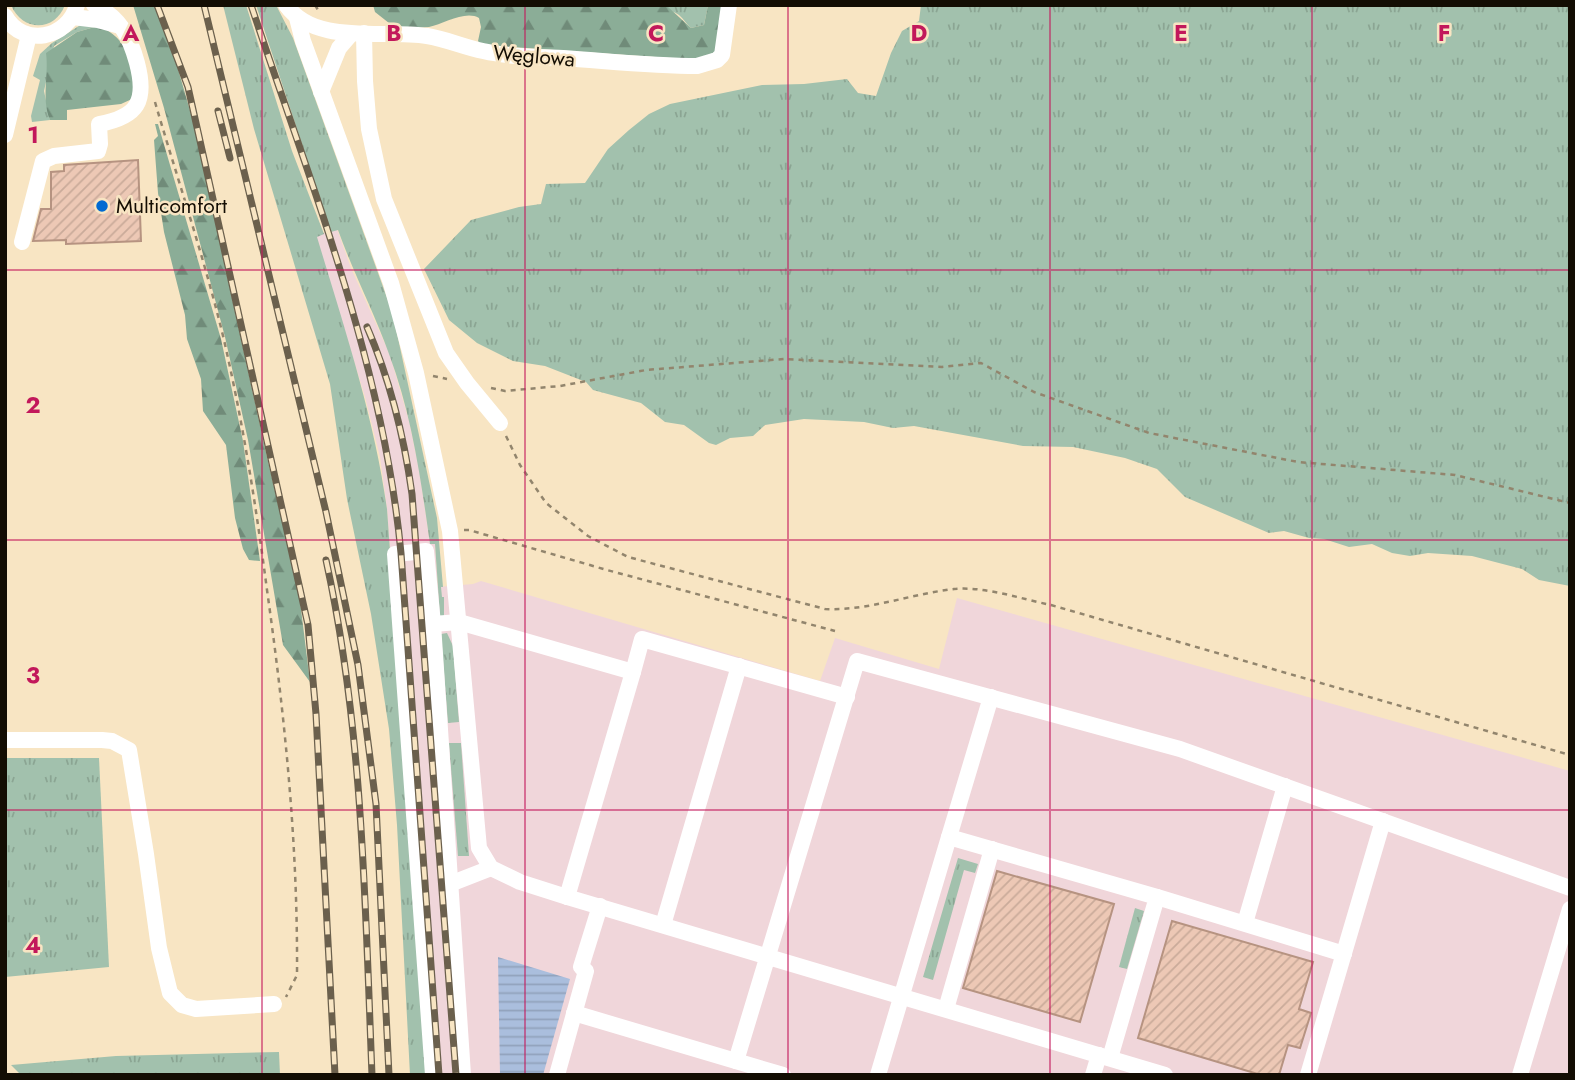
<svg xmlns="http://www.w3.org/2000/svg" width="1575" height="1080" viewBox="0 0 1575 1080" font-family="Jost,sans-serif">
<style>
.industrial{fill:#f0d6da}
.grass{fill:url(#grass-tufts)}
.forest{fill:url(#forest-firs)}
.water{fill:url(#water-rules)}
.building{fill:url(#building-hatch);stroke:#b69381;stroke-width:2}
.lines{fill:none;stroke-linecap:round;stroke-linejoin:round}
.path{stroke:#92856d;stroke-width:2.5;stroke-dasharray:5 5;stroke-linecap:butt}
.minor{stroke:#fff;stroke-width:16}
.rail-casing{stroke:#6b604d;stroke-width:7}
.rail{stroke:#f8e5c3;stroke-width:4.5;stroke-dasharray:13;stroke-linecap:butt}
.grid{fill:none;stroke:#c2185b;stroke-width:2;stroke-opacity:0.55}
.poi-dot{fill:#006ad2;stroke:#f8e5c3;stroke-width:2.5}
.labels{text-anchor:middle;stroke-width:5;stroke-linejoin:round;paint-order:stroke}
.street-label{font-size:21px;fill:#130d03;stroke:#f8e5c3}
.poi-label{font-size:21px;fill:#130d03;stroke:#f8e5c3;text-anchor:start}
.grid-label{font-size:23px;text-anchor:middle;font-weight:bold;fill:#c2185b;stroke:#f8e5c3;stroke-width:5;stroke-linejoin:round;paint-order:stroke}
</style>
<defs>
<pattern id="grass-tufts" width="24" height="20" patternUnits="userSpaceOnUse" patternTransform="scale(1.75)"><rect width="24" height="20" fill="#a2c1ad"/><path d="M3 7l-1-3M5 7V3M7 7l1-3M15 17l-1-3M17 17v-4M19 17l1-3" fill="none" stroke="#8ba593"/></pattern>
<pattern id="forest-firs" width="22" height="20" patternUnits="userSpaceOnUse" patternTransform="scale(1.75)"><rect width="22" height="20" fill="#8bad97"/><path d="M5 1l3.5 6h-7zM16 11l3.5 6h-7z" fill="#708b79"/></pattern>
<pattern id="water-rules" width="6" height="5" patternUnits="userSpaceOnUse" patternTransform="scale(1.75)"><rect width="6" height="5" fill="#aabedd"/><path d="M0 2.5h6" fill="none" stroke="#91a2bc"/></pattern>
<pattern id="building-hatch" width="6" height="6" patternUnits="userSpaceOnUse" patternTransform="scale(1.75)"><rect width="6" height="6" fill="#edc8b5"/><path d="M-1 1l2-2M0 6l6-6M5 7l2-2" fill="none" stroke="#caab9a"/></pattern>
</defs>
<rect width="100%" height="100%" fill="#f8e5c3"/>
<polygon class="industrial" points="337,229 351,268 390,355 409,421 419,469 430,543 435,543 438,587 473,584 481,581 820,681 835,638 939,669 957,598 1570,771 1570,1075 428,1075 387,509 380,457 365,397 316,236"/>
<g class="grass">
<path d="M 11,5 L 65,5 C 55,32 22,32 11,5 Z"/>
<path d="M 223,5 L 246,5 L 292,151 L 324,234 L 317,237 C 344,327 374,416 387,509 L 428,1075 L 410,1075 L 397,825 L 389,729 L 371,614 L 347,499 L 330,384 L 254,129 Z"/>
<path d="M 256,5 L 276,5 L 293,38 L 390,306 L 396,329 L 437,518 L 443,587 L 441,587 L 442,597 L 444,597 L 444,617 L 440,616 L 435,544 L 430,544 C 421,480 412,415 389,354 C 374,312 353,272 338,230 L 331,232 Z"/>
<path d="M 590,5 L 708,5 L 704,25 L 691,28 C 686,24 684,19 679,15 C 664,3 612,8 590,5 Z"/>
<polygon points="921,5 1570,5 1570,586 1539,580 1522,569 1472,556 1428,553 1410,556 1392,553 1372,544 1349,547 1324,539 1309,538 1284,531 1269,533 1185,497 1157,469 1125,458 1073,447 1023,446 914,426 893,428 864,422 804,419 765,425 753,436 730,438 716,445 709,443 684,425 665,422 641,403 593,390 586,382 545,366 513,361 477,343 449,320 424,269 471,220 519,207 541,204 546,184 585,183 608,149 629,130 649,114 670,104 762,85 804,84 847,79 858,93 876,96 891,53 902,31 919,21"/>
<polygon points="82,24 98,26 77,32 54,46 44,91 50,120 32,122 31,116 40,80 33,76 40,54 52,43"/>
<polygon points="447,633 453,646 459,722 448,723 441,634"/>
<polygon points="449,743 461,743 469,856 458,856"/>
<polygon points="5,758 99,758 109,967 5,977"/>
<polygon points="958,858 978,864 975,873 964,870 933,980 923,977"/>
<polygon points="1135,908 1144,911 1127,969 1119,967"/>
<polygon points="279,1052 280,1075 21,1075 11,1065 116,1056"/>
</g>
<g class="forest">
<polygon points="133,5 154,5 176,62 193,121 267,457 299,593 310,682 283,645 248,440 225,337 164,108"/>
<path d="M 373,5 L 668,7 L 691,28 L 704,25 L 708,5 L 723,5 L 715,52 L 698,60 L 481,45 L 478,41 L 481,27 L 479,18 C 465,10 444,24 429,27 C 417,28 405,28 394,27 L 375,12 Z"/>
<path d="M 98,26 C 128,37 139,69 132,99 L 121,104 L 67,110 L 67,120 L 50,120 C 41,98 49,75 46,53 L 77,32 Z"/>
<polygon points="155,124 158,124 221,339 243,441 260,561 249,560 243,549 235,518 226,445 203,411 201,379 187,339 185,315 164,232 158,193 154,140 158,136"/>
</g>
<polygon class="water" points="498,957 570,979 543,1075 500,1075"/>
<g class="building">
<polygon points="138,160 141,241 66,244 66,240 33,241 41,209 51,209 51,172 64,171 64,165"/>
<polygon points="997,871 1114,904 1080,1022 963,988"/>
<polygon points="1172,921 1313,962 1299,1009 1311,1013 1300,1048 1288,1045 1279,1075 1261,1075 1138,1038"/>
</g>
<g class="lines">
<g class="path">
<polyline points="315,5 320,13"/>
<path d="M 155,102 C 178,181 205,260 224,340 C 243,423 256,506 267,590 C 285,718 298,846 297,975 L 286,997"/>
<polyline points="433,376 447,379"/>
<polyline points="491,388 505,391 560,386 646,370 784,359 942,367 981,363 1034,392 1149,433 1298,462 1455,475 1570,503"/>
<path d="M 506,436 L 520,465 L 546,503 L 588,536 L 628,557 L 825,609 C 869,611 910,594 954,589 C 985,586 1021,599 1051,605 L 1570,755"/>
<polyline points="464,530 469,530 607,570 835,631"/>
</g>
<g class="minor">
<path d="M 286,5 C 315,46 383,29 427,36 C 446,39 464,47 483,51 C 509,57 537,57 563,58 C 608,61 652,66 697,66 L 717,60 L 722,55 L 729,5"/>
<path d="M 5,16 C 23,48 68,39 77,5"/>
<polyline points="73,17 98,20 120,26"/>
<polyline points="297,18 303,41 391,283 416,373 450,531 479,848 491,868 520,882 567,897 1165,1075"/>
<polyline points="364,33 365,81 369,129 384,199 446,353 467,383 500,423"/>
<polyline points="321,92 339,48 351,34"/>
<polyline points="5,135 29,35"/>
<path d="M 22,242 L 43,161 L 54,156 L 98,151 L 100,144 L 99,124 C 138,117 147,101 137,63 C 130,37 120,17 94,5"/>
<polyline points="433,624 463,1075"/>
<polyline points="5,740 102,740 112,741 129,750 146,854 159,948 170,993 182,1005 196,1009 274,1004"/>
<polyline points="949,837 991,697"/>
<polyline points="450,884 491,868"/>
<polyline points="567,897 633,672"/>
<polyline points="1157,897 1344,954"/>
<polyline points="1245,923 1285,786"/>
<polyline points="663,925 739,666"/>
<polyline points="946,1009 992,849"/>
<polyline points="574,1013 783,1075"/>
<polyline points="736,1061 857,661 1180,749 1570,888"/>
<polyline points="433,1075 395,554 426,551 433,624 459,622 633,672 642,639 847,697"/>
<polyline points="557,1075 586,971 581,967 600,906"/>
<polyline points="878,1075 949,837 1157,897 1110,1058"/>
<polyline points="1093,1075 1099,1055"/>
<polyline points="1308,1075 1383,821"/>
<polyline points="1520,1075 1570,909"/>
</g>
<g class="rail-casing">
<g id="rail">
<polyline points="157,5 188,87 308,625 316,714 335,1075"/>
<polyline points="204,5 326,512 358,665 376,804 389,1075"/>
<path d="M 251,5 C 311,185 383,363 401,553 L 439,1075"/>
<polyline points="218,111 230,158"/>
<path d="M 367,327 C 390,380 404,436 412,494 L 456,1075"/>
<path d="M 326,560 C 363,729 365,902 372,1075"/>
</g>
</g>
<use href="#rail" class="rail"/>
</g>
<path class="grid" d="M 262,5 L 262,1075M 525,5 L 525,1075M 788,5 L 788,1075M 1050,5 L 1050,1075M 1312,5 L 1312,1075M 5,270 L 1570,270M 5,540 L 1570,540M 5,810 L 1570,810"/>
<circle class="poi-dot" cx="102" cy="206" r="7"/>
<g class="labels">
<g class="street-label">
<text transform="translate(534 56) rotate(5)" y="7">Węglowa</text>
</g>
<g class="poi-label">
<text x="116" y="213">Multicomfort</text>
</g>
</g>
<g class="grid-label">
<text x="131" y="41">A</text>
<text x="394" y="41">B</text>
<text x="656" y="41">C</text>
<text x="919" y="41">D</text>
<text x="1181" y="41">E</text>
<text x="1444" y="41">F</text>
<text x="33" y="143">1</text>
<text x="33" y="413">2</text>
<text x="33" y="683">3</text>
<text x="33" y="953">4</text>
</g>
<rect width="1575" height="1080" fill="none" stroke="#130d03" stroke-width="14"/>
</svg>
